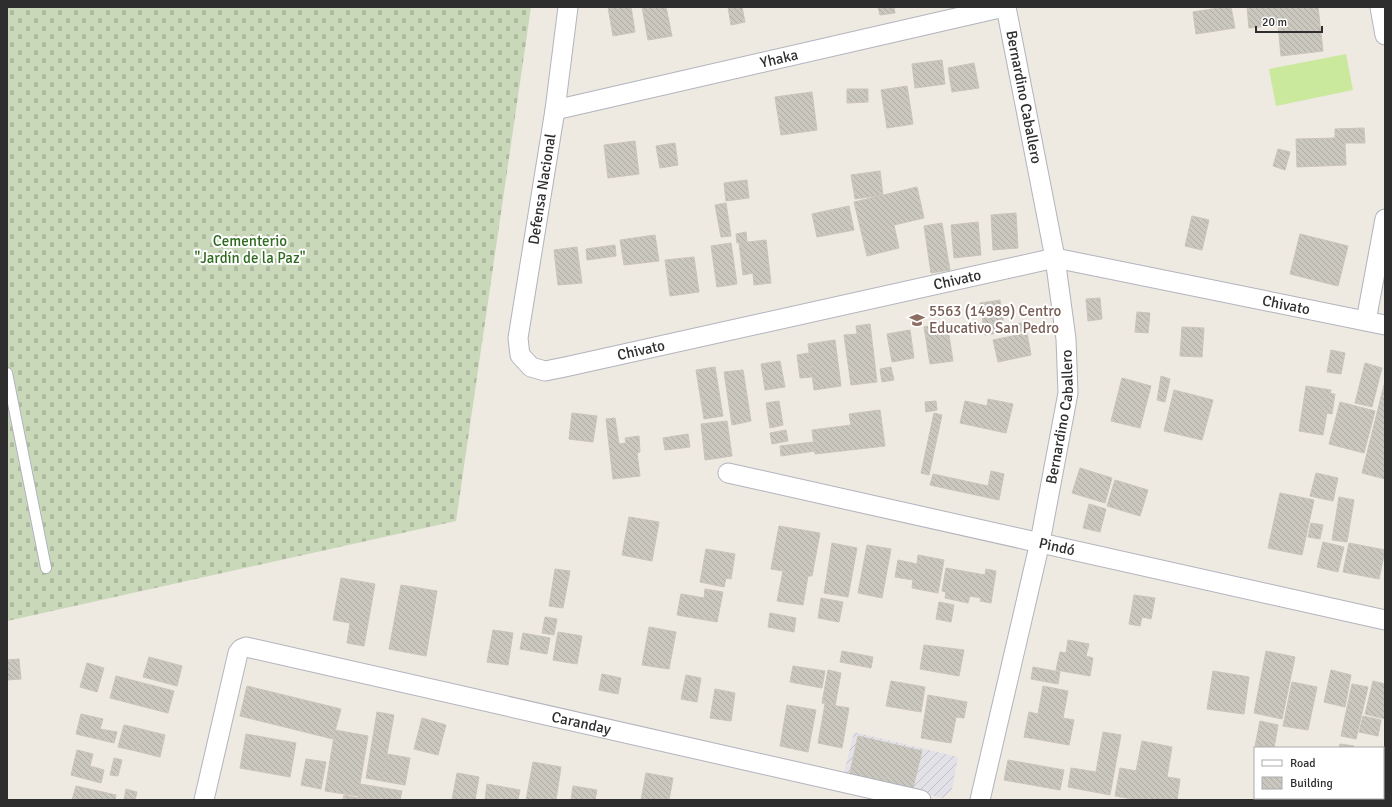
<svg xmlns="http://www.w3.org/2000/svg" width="1392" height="807" viewBox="0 0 1392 807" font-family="Signika,sans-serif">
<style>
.industrial{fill:url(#industrial-furrows)}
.cemetery{fill:url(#cemetery-stones)}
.pitch{fill:#cae99d}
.building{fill:url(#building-back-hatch);stroke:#cac4ba}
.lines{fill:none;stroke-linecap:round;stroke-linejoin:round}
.service-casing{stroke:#b1b4bd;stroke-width:12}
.minor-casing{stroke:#b1b4bd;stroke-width:21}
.service{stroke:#fff;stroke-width:10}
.minor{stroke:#fff;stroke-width:19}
.labels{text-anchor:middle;stroke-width:4;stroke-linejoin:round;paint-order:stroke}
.street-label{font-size:15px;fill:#2e2e2e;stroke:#fff}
.park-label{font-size:15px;fill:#2f6b1e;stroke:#fff}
.education-label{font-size:15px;fill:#785e54;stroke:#fff;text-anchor:start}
</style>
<defs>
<pattern id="industrial-furrows" width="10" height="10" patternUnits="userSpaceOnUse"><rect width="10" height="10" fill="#e3e1e8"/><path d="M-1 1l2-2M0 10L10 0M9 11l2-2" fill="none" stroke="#c3c1c7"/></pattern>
<pattern id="cemetery-stones" width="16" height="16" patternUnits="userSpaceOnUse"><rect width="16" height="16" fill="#c9d8b9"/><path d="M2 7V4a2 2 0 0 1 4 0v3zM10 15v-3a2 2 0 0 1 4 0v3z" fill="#adba9f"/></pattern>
<pattern id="building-back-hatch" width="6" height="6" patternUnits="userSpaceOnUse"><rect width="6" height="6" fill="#cac7bf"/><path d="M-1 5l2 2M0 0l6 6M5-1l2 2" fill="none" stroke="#aeaba4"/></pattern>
</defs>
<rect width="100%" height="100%" fill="#eee9e1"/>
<polygon class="industrial" points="854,732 958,757 952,789 943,798 843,777"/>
<polygon class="cemetery" points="7,7 531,7 456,521 7,621"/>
<polygon class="pitch" points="1346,54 1353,90 1276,106 1269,69"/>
<g class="building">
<polygon points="608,7 631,7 635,32 613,36"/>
<polygon points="642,7 666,7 672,36 648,40"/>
<polygon points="728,7 742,7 745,22 731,25"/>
<polygon points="878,7 894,7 895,13 880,15"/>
<polygon points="1224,7 1231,7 1235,28 1196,34 1193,12"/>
<polygon points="1247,7 1318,7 1323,51 1281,56 1278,25 1249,28"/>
<polygon points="942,60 945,84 915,88 912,64"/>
<polygon points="974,63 979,88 952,92 948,68"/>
<polygon points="907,86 913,124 887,128 881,90"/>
<polygon points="847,89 868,89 868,102 847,103"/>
<polygon points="812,92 817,130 781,135 775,97"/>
<polygon points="1364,128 1365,143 1345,143 1346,165 1297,167 1296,139 1335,138 1335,129"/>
<polygon points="635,141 639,174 608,178 604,145"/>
<polygon points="675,143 678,165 660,168 656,146"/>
<polygon points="1278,149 1290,152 1285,170 1273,166"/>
<polygon points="880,171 883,195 855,199 851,175"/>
<polygon points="747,180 749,198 726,201 724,183"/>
<polygon points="917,187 924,218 894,225 899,248 867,256 854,202"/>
<polygon points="726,203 731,236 721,237 715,205"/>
<polygon points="849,206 854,230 817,237 812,214"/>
<polygon points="1016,213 1018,248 993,250 991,215"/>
<polygon points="1192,216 1209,220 1202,250 1185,246"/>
<polygon points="978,222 981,255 954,258 951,225"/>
<polygon points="942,223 950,270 931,273 924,226"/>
<polygon points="746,232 747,242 737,243 736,234"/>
<polygon points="1300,234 1348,246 1338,286 1290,274"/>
<polygon points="655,235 659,261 624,265 620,240"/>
<polygon points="766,240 771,283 754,285 753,273 743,275 739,243"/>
<polygon points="731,243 737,284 717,287 711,246"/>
<polygon points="615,245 616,256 587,260 586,249"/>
<polygon points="577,247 582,283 558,285 554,250"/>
<polygon points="694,257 699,292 670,296 665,260"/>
<polygon points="1100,298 1102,319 1088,321 1086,299"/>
<polygon points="1000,300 1005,332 985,335 980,303"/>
<polygon points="1137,312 1150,313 1148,333 1135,332"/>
<polygon points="1026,322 1028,330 1007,334 1006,326"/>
<polygon points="947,323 953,361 930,364 924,327"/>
<polygon points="870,324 877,382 851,385 844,335 857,334 856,326"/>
<polygon points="1182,327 1204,328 1202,357 1180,356"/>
<polygon points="910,330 914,358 892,362 887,334"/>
<polygon points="1027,333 1031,355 998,362 993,340"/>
<polygon points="835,340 841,386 814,390 808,344"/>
<polygon points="1331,350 1345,353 1341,374 1327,372"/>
<polygon points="809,353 812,377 800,378 797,355"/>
<polygon points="780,361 785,387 765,390 761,364"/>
<polygon points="1365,363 1382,368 1372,407 1355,403"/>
<polygon points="715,367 723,416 704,419 696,370"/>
<polygon points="891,367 894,380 882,382 880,369"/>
<polygon points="743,370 751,421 732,425 724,372"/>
<polygon points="1161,376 1170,379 1165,402 1157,400"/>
<polygon points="1122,378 1151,386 1140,428 1111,421"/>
<polygon points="1385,381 1385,479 1362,473"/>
<polygon points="1306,386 1331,390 1323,435 1299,431"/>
<polygon points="1174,390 1213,400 1202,440 1164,431"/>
<polygon points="1324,393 1335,394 1332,414 1321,412"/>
<polygon points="988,399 1013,404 1006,433 960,423 965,401 987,406"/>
<polygon points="779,401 783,425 770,428 766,403"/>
<polygon points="936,401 937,410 926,412 925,402"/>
<polygon points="1340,402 1375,411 1364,453 1329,444"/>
<polygon points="880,410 885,446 815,454 812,430 851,425 849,414"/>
<polygon points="572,413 597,416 593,442 569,439"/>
<polygon points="934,413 942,415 929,475 921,473"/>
<polygon points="615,418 619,444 626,443 625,438 639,436 640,452 637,453 640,476 613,479 606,419"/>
<polygon points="727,421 732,456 705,460 701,424"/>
<polygon points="786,430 788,441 772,444 770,433"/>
<polygon points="688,434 690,447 665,450 663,438"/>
<polygon points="813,442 815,451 781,456 780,446"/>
<polygon points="1080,468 1112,478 1105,503 1072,493"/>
<polygon points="991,471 1004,474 999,500 930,485 933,474 988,486"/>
<polygon points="1316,473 1338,478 1333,501 1310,496"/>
<polygon points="1115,480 1148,490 1140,516 1107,506"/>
<polygon points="1280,493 1314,500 1302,555 1268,548"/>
<polygon points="1339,497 1354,500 1347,542 1332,540"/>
<polygon points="1089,504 1106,509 1100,532 1083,528"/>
<polygon points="629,517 659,522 652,561 622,555"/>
<polygon points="1311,523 1323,525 1320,539 1308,537"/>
<polygon points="779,526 820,533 812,576 808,576 803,605 777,601 783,571 771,569"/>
<polygon points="1323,542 1344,547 1338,572 1317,567"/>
<polygon points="832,543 857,548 848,597 824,593"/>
<polygon points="1349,543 1385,550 1379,579 1343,572"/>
<polygon points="867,545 891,549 882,598 858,593"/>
<polygon points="706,549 735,554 731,579 726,578 724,587 700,582"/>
<polygon points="918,555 944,560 938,593 912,588 913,580 895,577 898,560 917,564"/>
<polygon points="946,568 985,575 986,569 996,571 991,603 980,601 981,598 970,596 968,603 945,598 946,592 942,591"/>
<polygon points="555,569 570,571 563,608 549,606"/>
<polygon points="341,578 375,584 364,646 347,643 350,623 333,620"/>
<polygon points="401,585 437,591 426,656 389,649"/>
<polygon points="705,589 723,592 717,622 677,615 681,594 704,598"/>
<polygon points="1134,595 1155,598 1151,619 1142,617 1140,626 1129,624"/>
<polygon points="821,598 843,602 839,622 818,618"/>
<polygon points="939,602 954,605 951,622 936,619"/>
<polygon points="770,613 796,618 794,632 768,627"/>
<polygon points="545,617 557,619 554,635 542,633"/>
<polygon points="649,627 676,632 669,669 642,665"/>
<polygon points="493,630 513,633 508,665 487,662"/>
<polygon points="558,632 582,636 577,664 553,660"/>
<polygon points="523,633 550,638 547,654 520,649"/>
<polygon points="1068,640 1089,644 1086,656 1093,658 1090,676 1056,670 1060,652 1066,653"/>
<polygon points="924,645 964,650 959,676 920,669"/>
<polygon points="842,651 873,657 871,668 840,662"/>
<polygon points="1266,651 1295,657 1282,719 1254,713"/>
<polygon points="149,657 182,666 177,686 143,677"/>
<polygon points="19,659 21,679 7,680 7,660"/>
<polygon points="87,663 104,668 97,692 80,687"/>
<polygon points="793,666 825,671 822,688 790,682"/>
<polygon points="1033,667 1060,672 1058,684 1031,679"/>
<polygon points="828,670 841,673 835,706 822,703"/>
<polygon points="1331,670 1351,675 1345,707 1324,702"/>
<polygon points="1213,671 1249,677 1244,714 1207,709"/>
<polygon points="602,674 621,678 618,694 599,690"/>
<polygon points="686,675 701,678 697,702 681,699"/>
<polygon points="116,676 174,691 168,713 110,698"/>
<polygon points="891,681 925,687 921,712 886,706"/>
<polygon points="1373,681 1385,684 1385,719 1365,714"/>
<polygon points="1292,682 1317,687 1308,730 1283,726"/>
<polygon points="1352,684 1368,687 1356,739 1341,736"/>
<polygon points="247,686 341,709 333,739 240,716"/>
<polygon points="1043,686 1068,691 1063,718 1074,720 1069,745 1024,737 1029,712 1038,714"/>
<polygon points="715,689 735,693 731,721 710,718"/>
<polygon points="928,695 967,702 964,718 956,717 951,743 921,738"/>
<polygon points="825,704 849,708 842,748 818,743"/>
<polygon points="787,705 816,710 808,752 780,746"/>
<polygon points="377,712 394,715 382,781 366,778"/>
<polygon points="81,714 103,719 100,729 117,732 114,743 76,734"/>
<polygon points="1363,716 1381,720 1378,736 1359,732"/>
<polygon points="422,718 446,725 438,755 414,749"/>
<polygon points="1260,721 1278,725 1274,748 1255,746"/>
<polygon points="124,725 141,729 136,751 118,747"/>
<polygon points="141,729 165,735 160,757 136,751"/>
<polygon points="335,730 368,736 358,796 325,791"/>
<polygon points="1103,732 1121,735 1110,795 1068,787 1071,768 1096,772"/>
<polygon points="246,734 296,743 290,777 240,768"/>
<polygon points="858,736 922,751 912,792 849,777"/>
<polygon points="1142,741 1172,747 1167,777 1180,779 1177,800 1139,800 1115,796 1120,768 1136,771"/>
<polygon points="1340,744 1354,746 1353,748 1339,748"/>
<polygon points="77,750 93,754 90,766 104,770 101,783 71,775"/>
<polygon points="1383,750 1385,750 1385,779 1383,778"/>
<polygon points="387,754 410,758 405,785 382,781"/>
<polygon points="114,758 122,760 118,776 110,775"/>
<polygon points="306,759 326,762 321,789 301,785"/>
<polygon points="1008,760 1064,770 1060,790 1004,780"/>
<polygon points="533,762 561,767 556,800 526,800"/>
<polygon points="457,773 479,777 475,800 452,800"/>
<polygon points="646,773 673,778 669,800 641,800"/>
<polygon points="360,784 402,791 400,800 370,800 358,798"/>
<polygon points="487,784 520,790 518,800 485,800"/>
<polygon points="76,786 116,795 115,800 72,800"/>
<polygon points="573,786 597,790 595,800 571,800"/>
<polygon points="126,789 137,792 135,800 124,800"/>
<polygon points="344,795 358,798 357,800 343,800"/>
<rect x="1309" y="798" width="33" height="2"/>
</g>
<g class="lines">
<g class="service-casing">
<polyline id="service" points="7,373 46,568"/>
</g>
<g class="minor-casing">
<g id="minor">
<path id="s1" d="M 568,7 L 555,110 L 518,338 L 520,355 L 531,367 L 545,371 L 565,367 L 1055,258 L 1385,325"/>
<polyline points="1380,7 1385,35"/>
<path id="s2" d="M 555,110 L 1004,7"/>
<polyline points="1366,321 1385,219"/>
<path id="s3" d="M 728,473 L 1385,620"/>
<path id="s4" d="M 204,800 L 238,653 L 241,649 L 246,647 L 921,800"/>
<path id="s5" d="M 980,800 L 1040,542 L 1068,393 L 1066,339 L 1055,258 L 1006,7"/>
</g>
</g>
<use href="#service" class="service"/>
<use href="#minor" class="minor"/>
</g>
<defs>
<g id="school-bare" transform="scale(1.2)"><path d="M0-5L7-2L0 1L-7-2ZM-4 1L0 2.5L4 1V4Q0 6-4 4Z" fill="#8d6e63" stroke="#fff" stroke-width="2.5" paint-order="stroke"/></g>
</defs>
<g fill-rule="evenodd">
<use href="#school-bare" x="917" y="320"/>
</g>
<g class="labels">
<g class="street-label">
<text dy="5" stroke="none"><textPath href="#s2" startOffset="230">Yhaka</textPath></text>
<text transform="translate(1024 97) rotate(79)" y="5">Bernardino Caballero</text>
<text transform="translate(542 189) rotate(-81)" y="5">Defensa Nacional</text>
<text dy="5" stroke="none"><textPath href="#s1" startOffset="805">Chivato</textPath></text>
<text dy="5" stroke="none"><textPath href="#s1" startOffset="1141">Chivato</textPath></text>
<text dy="5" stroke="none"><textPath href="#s1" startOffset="481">Chivato</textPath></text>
<text dy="5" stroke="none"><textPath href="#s5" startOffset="392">Bernardino Caballero</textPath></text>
<text dy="5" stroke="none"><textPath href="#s3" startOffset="337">Pindó</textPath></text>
<text dy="5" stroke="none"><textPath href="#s4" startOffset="505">Caranday</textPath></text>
</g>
<g class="park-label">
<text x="250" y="246">Cementerio<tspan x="250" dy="17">"Jardín de la Paz"</tspan></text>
</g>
<g class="education-label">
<text x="929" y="316">5563 (14989) Centro<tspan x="929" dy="17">Educativo San Pedro</tspan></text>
</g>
</g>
<rect width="1392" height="807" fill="none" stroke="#2e2e2e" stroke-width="16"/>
<rect x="1254" y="747" width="130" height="52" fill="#ffffff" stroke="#ababab"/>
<rect x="1262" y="760" width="20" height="6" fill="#ffffff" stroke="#ababab"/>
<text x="1290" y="767" font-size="12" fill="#2e2e2e">Road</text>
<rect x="1262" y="777" width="20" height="12" fill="url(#building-back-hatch)" stroke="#ababab"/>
<text x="1290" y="787" font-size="12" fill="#2e2e2e">Building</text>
<path d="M1256 26v6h66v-6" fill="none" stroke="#2e2e2e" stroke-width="2"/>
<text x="1262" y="26" font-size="12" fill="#2e2e2e" stroke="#ffffff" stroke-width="3" paint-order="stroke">20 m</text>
</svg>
